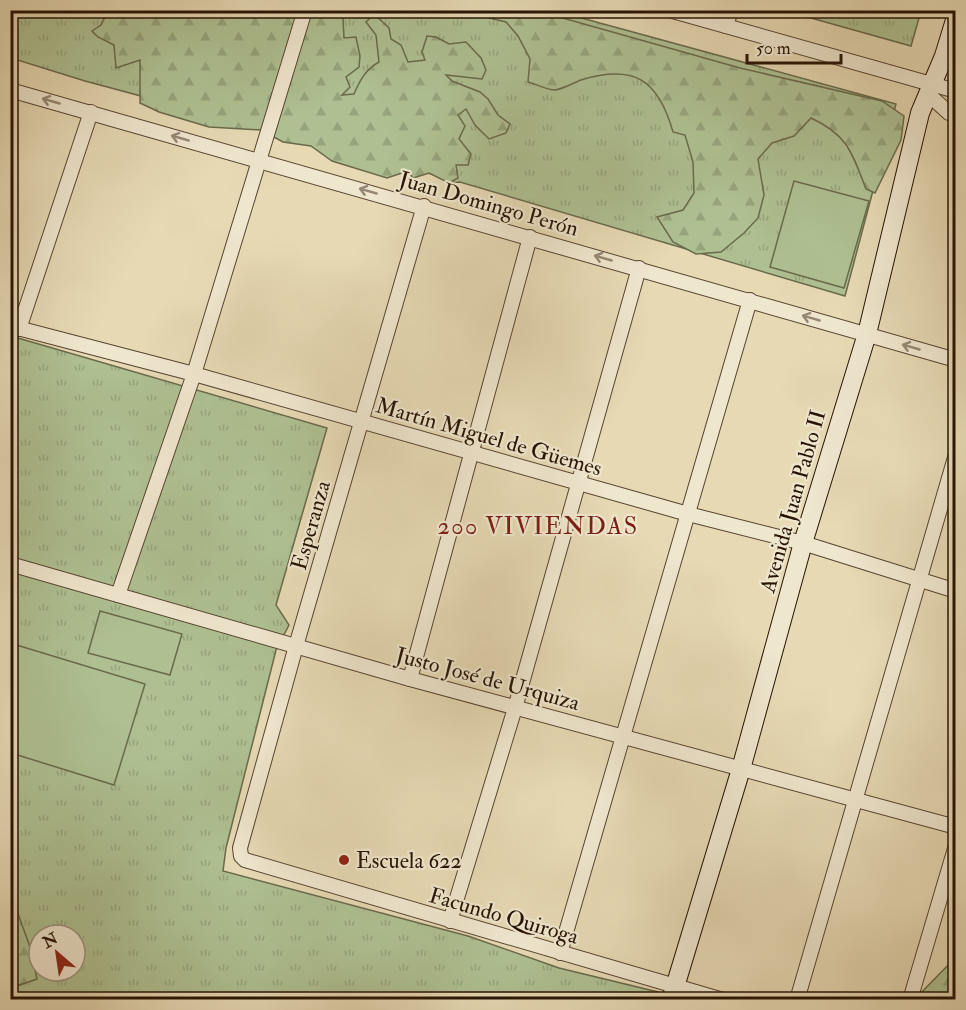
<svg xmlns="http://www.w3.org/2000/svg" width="966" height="1010" viewBox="0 0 966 1010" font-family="'IM FELL Double Pica',serif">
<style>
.grass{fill:url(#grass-tufts);stroke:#6a6a4b;stroke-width:1.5;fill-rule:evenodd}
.forest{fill:url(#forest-firs);stroke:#6a6a4b;stroke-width:1.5}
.green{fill:#aec092;stroke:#6a6a4b;stroke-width:1.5}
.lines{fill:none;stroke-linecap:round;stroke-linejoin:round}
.street-casing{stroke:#574430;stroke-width:16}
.secondary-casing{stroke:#271304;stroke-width:20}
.street{stroke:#efe6ce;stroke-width:14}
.secondary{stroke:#efe6ce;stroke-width:18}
.oneway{stroke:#958773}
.poi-dot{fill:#8f2418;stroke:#efe6ce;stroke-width:2}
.labels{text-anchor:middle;stroke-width:4.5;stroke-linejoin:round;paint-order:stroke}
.street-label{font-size:22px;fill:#271304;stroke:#efe6ce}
.poi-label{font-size:22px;fill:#271304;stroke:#efe6ce;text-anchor:start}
.neighbourhood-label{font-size:24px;letter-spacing:1.5px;fill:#7a1f14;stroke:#efe6ce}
</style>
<defs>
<pattern id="grass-tufts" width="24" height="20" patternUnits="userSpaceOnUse" patternTransform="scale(1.5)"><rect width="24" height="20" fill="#aec092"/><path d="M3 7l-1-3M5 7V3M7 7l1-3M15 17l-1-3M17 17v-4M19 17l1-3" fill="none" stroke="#96a47c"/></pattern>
<pattern id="forest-firs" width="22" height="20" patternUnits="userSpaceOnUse" patternTransform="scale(1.5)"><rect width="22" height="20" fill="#aec092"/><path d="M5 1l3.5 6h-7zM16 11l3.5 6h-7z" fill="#96a47c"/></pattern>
</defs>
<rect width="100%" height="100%" fill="#e6d9b4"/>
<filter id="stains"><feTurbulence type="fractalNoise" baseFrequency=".00333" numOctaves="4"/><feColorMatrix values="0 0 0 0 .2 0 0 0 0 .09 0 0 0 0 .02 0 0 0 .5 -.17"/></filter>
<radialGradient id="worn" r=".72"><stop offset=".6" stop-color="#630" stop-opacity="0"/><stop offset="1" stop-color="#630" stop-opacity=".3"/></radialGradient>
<g class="grass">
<polygon points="10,11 556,11 896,104 845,296 460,182 449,183 453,181 439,176 85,81 11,58"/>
<polygon points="786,11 921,11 911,46"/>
<path d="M 11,336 L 327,428 L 276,605 L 289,625 L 276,650 L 226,848 L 223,871 L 468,936 L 559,968 L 658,992 L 662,999 L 11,999 L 11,988 L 36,979 L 18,914 L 11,912 ZM 39,935 L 75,935 L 75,971 L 39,971 Z"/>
</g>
<g class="forest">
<path d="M 108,11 L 361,11 L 357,14 L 343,18 L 344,38 L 356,37 L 360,56 L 359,67 L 346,77 L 350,87 L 342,95 L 354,94 C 360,80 366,69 379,62 L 376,35 L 366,22 L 374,14 L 389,28 L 391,39 L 401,45 L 408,62 L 425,60 L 422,52 L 427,36 L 436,37 L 449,44 L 466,42 L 481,58 L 486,70 L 482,79 L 446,75 L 452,81 L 480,92 L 488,99 L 498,115 L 510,124 L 506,133 L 489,139 L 475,125 L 466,109 L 458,115 L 465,126 L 459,139 L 471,154 L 468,165 L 456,165 L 458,178 L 449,183 L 429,173 L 413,178 L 408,171 L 387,178 L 332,161 L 311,146 L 283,142 L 261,130 L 209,127 L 159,112 L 140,103 L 140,60 L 116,68 L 114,45 L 98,37 L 92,31 L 101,25 Z"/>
<path d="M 460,11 L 538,11 L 740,68 L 882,101 L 904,116 L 901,140 L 875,193 L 866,189 C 852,153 848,135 811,118 L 794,136 L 772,143 L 758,159 L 764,195 L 758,218 L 744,233 L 721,252 L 696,254 L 673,242 L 657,217 L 683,210 L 694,193 L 693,162 L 685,135 L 673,132 C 658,79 634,64 581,80 C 573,83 563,89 555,90 C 547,90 536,84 528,82 L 530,59 L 518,36 L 506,22 Z"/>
<polygon points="11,912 18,914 29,944 37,979 11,988"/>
<polygon points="955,958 955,999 914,1000"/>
</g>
<g class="green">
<polygon points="794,181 869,201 844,288 770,267"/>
<polygon points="100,611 182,634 170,675 88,653"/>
<polygon points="10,643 145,684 114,785 11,753"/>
</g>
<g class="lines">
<g class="street-casing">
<g id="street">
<polyline points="669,10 956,91"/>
<polyline points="726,26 731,10"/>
<polyline points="10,90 956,360"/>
<polyline points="928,94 949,113 956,116"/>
<polyline points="424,206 296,646 240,848 241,856 245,860 723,1000"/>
<polyline points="10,326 194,374 688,514 803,543 956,591"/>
<polyline points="19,329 91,112"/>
<polyline points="10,564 410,679 956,827"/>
<polyline points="118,595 194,374 305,10"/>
<polyline points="410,679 530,237"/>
<polyline points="450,921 515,708 639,268"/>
<polyline points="560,953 750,300"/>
<polyline points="797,1000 956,454"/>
<polyline points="910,1000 956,845"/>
</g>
</g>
<g class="secondary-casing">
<polyline id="secondary" points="671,1000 741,769 803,543 867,334 920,113 944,56 956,17"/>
</g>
<use href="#street" class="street"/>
<use href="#secondary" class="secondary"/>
</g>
<defs><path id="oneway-shaft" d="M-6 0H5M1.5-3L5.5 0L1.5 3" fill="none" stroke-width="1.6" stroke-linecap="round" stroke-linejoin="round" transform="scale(1.5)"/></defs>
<g class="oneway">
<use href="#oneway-shaft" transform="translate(51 101) rotate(-164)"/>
<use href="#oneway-shaft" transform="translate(180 138) rotate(-164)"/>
<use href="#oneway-shaft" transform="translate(368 191) rotate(-164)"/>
<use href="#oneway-shaft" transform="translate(603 258) rotate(-164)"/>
<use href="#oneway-shaft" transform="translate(811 318) rotate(-164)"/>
<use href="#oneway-shaft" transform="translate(911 347) rotate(-164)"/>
</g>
<circle class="poi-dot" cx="344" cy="860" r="6"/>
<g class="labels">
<g class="street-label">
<text transform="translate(489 203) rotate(16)" y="8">Juan Domingo Perón</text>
<text transform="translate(489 436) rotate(16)" y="8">Martín Miguel de Güemes</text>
<text transform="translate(792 501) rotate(-74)" y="8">Avenida Juan Pablo II</text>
<text transform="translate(310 525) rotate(-74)" y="8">Esperanza</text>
<text transform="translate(488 678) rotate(15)" y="8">Justo José de Urquiza</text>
<text transform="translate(504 915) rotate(16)" y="8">Facundo Quiroga</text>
</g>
<g class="poi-label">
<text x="356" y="868">Escuela 622</text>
</g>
<g class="neighbourhood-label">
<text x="538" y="534">200 VIVIENDAS</text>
</g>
</g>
<rect width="966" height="1010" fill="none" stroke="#e6d9b4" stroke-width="36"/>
<rect x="12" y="12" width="942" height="986" fill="none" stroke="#271304" stroke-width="3"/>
<rect x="18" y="18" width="930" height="974" fill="none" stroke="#271304" stroke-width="1.5"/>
<g transform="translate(57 953) rotate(331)"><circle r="28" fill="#efe6ce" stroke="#9f927d" stroke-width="1.5"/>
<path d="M0-4.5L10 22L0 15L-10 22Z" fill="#8f2418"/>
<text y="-9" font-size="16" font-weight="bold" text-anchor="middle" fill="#271304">N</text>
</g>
<path d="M747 54v9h94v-9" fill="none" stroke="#271304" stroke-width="3"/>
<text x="756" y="54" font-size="18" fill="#271304" stroke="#efe6ce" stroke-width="4.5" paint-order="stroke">50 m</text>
<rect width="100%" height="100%" filter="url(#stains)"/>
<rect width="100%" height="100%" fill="url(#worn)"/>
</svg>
